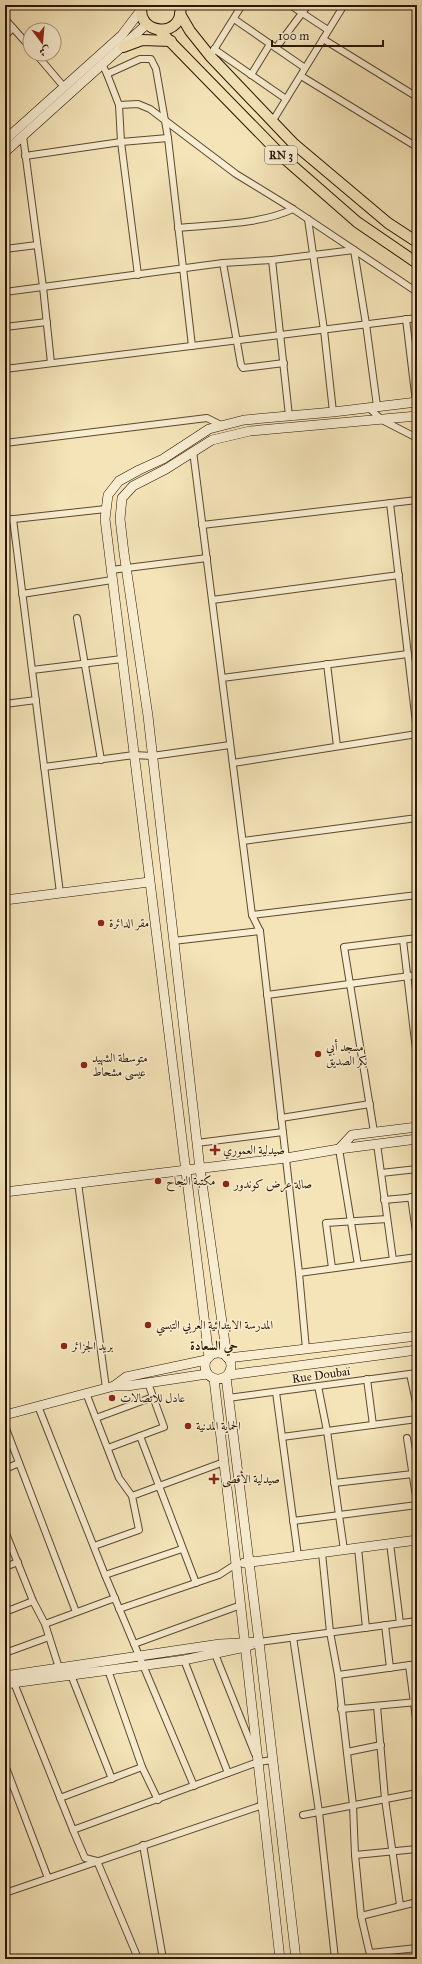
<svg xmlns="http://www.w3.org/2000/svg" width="422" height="1964" viewBox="0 0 422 1964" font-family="'IM FELL Great Primer',Amiri,serif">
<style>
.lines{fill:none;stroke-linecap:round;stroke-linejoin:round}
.street-casing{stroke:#5c4930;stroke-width:8}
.secondary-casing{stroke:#2a1502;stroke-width:10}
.primary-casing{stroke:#2a1502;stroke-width:12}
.street{stroke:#f8edd1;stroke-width:6}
.secondary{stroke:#f8edd1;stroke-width:9}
.primary{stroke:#f4e4b8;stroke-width:10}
.poi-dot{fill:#8f2418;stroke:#f8edd1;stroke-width:1.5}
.labels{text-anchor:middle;stroke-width:3;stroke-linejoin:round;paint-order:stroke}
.shield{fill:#f8edd1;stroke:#685640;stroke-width:1}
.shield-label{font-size:11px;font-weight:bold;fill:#2a1502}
.poi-label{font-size:12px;fill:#2a1502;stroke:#f8edd1;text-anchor:start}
.street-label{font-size:12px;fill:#2a1502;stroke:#f8edd1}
.neighbourhood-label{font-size:13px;font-weight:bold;fill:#2a1502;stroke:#f8edd1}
</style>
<rect width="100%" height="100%" fill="#f4e4b8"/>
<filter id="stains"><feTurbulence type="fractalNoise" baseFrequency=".005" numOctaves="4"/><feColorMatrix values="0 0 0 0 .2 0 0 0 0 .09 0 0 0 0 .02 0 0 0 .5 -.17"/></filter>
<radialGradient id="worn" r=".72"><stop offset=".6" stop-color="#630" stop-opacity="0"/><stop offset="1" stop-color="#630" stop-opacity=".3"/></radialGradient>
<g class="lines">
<g class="street-casing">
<g id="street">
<polyline points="290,5 328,30"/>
<polyline points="5,19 30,47"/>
<polyline points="234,19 305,68"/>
<polyline points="5,36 13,28"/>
<polyline points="323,39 417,97"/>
<polyline points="276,48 308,5"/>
<polyline points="214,49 286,99"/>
<polyline points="212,53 242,5"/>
<polyline points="36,54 64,87"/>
<polyline points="102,64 107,74 140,59 151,59 156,69 168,138 192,346"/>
<polyline points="107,74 119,105 121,142 138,275"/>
<polyline points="251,75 270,44"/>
<polyline points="301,76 417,147"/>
<polyline points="119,105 138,104 150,109 236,174 293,209 417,292"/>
<polyline points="272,122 344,5"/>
<polyline points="23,136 43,287 51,363"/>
<polyline points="25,156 121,142 168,138"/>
<polyline points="308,219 324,330 333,412"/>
<path d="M 178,228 C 215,224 259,225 293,209"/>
<polyline points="5,249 37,245"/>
<polyline points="272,260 289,416"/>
<polyline points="223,263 241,365 243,368 284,363"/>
<polyline points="5,292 223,263 272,260 354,250 366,324 377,406"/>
<polyline points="406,319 416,402"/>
<polyline points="5,327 47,322"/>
<polyline points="5,369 417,318"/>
<polyline points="368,407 382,420 417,438"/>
<polyline points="5,443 207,418 223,426"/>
<polyline points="193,451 252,915 260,931 299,1273 306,1349"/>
<polyline points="390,503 417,731"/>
<polyline points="13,519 60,893"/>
<polyline points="5,520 106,509"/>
<polyline points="202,525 417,500"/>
<polyline points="111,570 207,558"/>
<polyline points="22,594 112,580"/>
<polyline points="212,600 399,575"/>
<polyline points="77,618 101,760"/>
<polyline points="327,664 337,746"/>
<polyline points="32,670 122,659"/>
<polyline points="222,678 408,654"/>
<polyline points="5,704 36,700"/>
<polyline points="233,763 417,734"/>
<polyline points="44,767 134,755 152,756 230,745"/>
<polyline points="243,841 417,818"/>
<polyline points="252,915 417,895"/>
<polyline points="403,940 417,1058"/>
<polyline points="173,941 260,931"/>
<polyline points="267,995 417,975"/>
<polyline points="281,1118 370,1104"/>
<polyline points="374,1132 344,947 417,938"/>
<polyline points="197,1143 283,1132"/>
<polyline points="377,1144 393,1260"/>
<polyline points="339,1149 358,1265"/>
<polyline points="381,1173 417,1169"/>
<polyline points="78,1183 106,1388"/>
<polyline points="411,1197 417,1239"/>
<polyline points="384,1200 417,1197"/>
<polyline points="332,1268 326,1223 387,1219"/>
<polyline points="299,1273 417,1257"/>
<polyline points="410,1374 417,1407"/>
<polyline points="367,1379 373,1425"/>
<polyline points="318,1386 327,1431 344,1550"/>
<polyline points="276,1392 298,1556"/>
<polyline points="86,1393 119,1478 132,1496"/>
<polyline points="228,1398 417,1373"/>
<polyline points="38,1406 105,1575 194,1786"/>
<polyline points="96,1418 153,1397"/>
<polyline points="5,1426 76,1612"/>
<polyline points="140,1436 196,1583"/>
<polyline points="282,1437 417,1419"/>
<polyline points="407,1438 417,1503"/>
<polyline points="108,1448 164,1427 148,1383"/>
<polyline points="5,1469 19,1463"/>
<polyline points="334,1483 413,1474"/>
<polyline points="293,1521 417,1505"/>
<polyline points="5,1531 33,1601 45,1624"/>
<polyline points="390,1543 400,1623"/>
<polyline points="94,1546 139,1530 132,1496 224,1462"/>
<polyline points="358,1548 366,1628"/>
<polyline points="322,1553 330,1632 338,1675 353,1805 355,1855 361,1916 371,1959"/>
<polyline points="5,1567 18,1562"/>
<polyline points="105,1575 182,1549"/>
<polyline points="119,1609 219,1575 236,1564"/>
<polyline points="5,1612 33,1601"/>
<polyline points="385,1625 390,1668"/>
<polyline points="293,1637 319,1812 335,1959"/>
<polyline points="259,1642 417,1621"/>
<polyline points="134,1644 241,1605"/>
<polyline points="5,1653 49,1637"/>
<polyline points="215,1654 255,1754"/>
<polyline points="184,1660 228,1773"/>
<polyline points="409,1665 417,1726"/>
<polyline points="59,1668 45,1624 115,1598"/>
<polyline points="108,1670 142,1767 158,1800"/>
<polyline points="71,1675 112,1779"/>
<polyline points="338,1675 417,1664"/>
<polyline points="14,1683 73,1830 258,1762 273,1760"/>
<polyline points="377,1706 385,1799 400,1905"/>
<polyline points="341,1709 417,1702"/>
<polyline points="347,1752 381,1745"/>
<polyline points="5,1765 48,1878"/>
<polyline points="60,1798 142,1767"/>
<polyline points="303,1815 417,1793"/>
<polyline points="73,1830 85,1858 97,1861 137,1956"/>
<polyline points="143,1845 163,1959"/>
<polyline points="355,1855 417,1849"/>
<polyline points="5,1893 263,1805"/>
<polyline points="361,1916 417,1902"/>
<polyline points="5,1950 8,1959"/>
<polyline points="370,1953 417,1948"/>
</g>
</g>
<g class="secondary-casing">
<g id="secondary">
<polyline points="5,140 122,35 141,10"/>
<polyline points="5,152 147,24"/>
<polyline points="5,900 149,882"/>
<polyline points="417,1127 352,1135 339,1149 417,1139"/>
<polyline points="5,1192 286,1158 339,1149"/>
<circle cx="218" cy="1366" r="13"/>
<polyline points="209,1357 105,519 108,495 119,481 139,470 163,459 209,429 244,420 333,412 417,402"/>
<polyline points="227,1357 200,1169 148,716 124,553 120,519 122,498 133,486 166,469 212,440 250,431 417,416"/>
<polyline points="228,1358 417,1336"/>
<polyline points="206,1360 126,1377 114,1386 127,1386 207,1374"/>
<polyline points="229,1375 417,1350"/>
<polyline points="226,1377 259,1642 296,1959"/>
<polyline points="214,1379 236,1564 280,1959"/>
<polyline points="5,1415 114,1386"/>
<polyline points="244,1563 417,1540"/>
<polyline points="5,1676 220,1644 259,1642 245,1647 184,1660 5,1684"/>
</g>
</g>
<g class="primary-casing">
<g id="primary">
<path d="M 142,5 C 134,35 186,40 180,5"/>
<polyline points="180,14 190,31 210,56 293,143 388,223 417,242"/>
<polyline points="159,30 285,159 357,222 417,263"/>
<polyline points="123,47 142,40 171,41"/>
</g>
</g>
<use href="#street" class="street"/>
<use href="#secondary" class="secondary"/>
<use href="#primary" class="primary"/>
</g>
<g class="poi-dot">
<circle cx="101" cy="923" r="4"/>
<circle cx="318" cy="1054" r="4"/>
<circle cx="84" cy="1065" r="4"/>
<path d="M213 1144h4v4h4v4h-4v4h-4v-4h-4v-4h4z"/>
<circle cx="158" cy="1181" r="4"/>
<circle cx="226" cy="1184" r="4"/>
<circle cx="148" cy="1325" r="4"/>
<circle cx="64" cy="1346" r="4"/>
<circle cx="112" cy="1398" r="4"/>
<circle cx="188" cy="1426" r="4"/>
<path d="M212 1473h4v4h4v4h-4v4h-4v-4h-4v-4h4z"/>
</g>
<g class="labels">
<rect class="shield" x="265" y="146" width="32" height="18" rx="3"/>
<g class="shield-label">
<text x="281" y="159">RN 3</text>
</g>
<g class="poi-label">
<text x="109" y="927">مقر الدائرة</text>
<text x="326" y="1051">مسجد أبي<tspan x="326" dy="14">بكر الصديق</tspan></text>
<text x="92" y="1062">متوسطة الشهيد<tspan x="92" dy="14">عيسى مشحاط</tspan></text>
<text x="223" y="1154">صيدلية العموري</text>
<text x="166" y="1185">مكتبة النجاح</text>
<text x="234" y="1188">صالة عرض كوندور</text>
<text x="156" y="1329">المدرسة الابتدائية العربي التبسي</text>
<text x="72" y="1350">بريد الجزائر</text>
<text x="120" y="1402">عادل للاتصالات</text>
<text x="196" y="1430">الحماية المدنية</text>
<text x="222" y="1483">صيدلية الأقصى</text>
</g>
<g class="street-label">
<text transform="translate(321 1375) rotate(-8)" y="4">Rue Doubaï</text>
</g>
<g class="neighbourhood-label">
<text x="214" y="1350">حي السعادة</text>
</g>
</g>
<rect width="422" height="1964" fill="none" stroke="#f4e4b8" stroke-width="20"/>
<rect x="6" y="6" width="410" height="1952" fill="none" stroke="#2a1502" stroke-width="2"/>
<rect x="10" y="10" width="402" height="1944" fill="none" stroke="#2a1502"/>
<g transform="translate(42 42) rotate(164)"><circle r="19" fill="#f8edd1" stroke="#a6977e"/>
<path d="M0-3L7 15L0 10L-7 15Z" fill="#8f2418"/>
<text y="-6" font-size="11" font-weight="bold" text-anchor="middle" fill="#2a1502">ش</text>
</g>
<path d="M272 40v6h111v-6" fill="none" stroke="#2a1502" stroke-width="2"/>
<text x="278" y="40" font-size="12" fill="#2a1502" stroke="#f8edd1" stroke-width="3" paint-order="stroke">100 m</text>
<rect width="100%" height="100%" filter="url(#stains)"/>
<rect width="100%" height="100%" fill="url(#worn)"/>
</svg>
